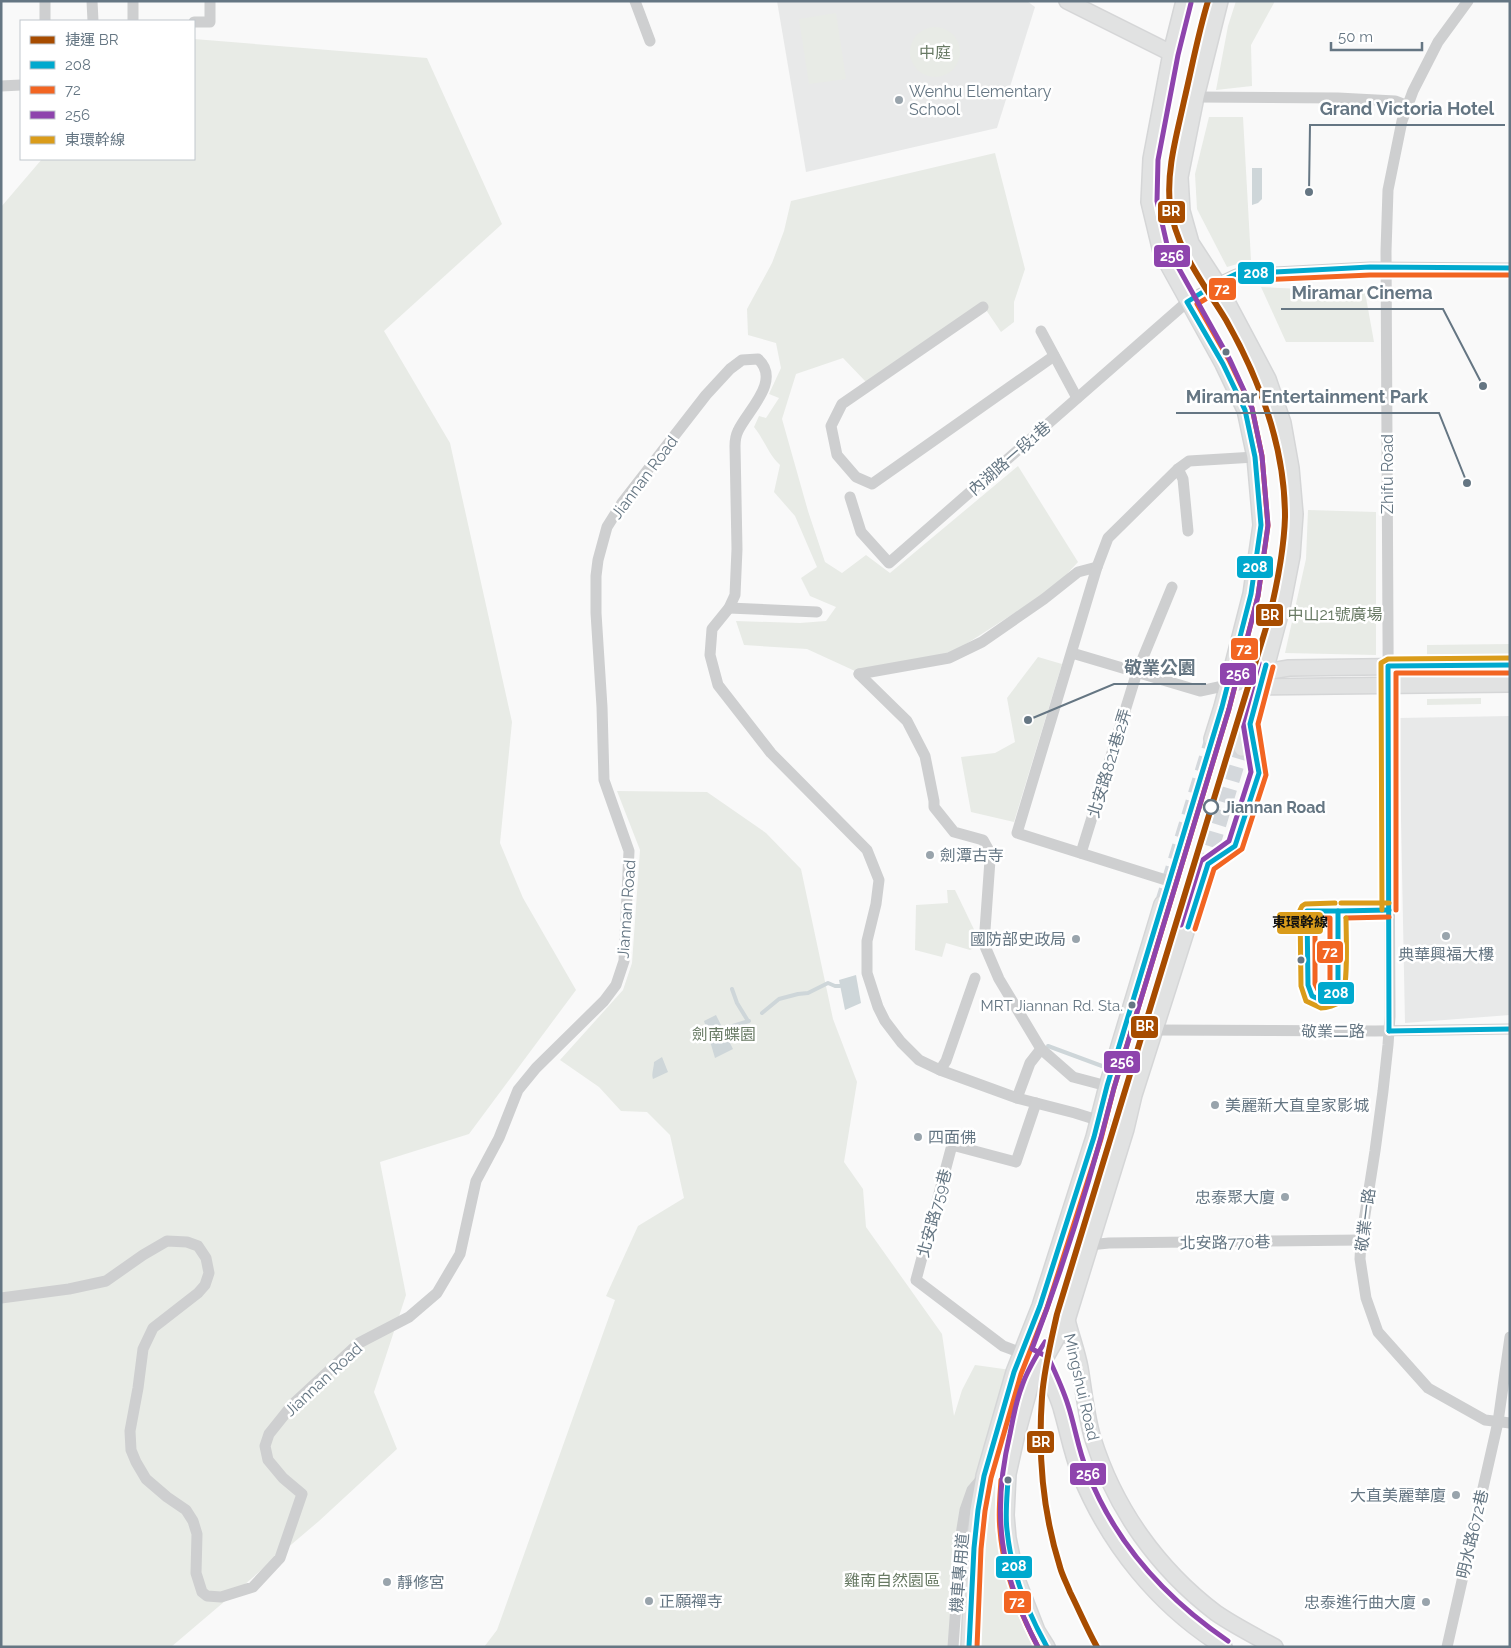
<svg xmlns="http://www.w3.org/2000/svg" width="1511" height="1648" viewBox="0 0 1511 1648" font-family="Raleway,'Noto Sans TC',sans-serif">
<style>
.built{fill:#e8e9e9}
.green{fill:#e8ebe6}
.water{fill:#ced6d9}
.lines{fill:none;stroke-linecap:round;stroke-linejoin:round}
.stream{stroke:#ced6d9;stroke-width:4}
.secondary-tunnel{stroke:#d4d8dc;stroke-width:15;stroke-dasharray:15 8;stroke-linecap:butt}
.secondary-casing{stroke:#d5d6d7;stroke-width:18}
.street{stroke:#cecfd0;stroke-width:11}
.secondary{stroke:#e1e2e2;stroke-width:15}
.bus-1-casing{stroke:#fff;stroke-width:9}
.bus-2-casing{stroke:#fff;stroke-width:9}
.bus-3-casing{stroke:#fff;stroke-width:9}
.bus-4-casing{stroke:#fff;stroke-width:9}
.bus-1{stroke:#00a9ce;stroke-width:5}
.bus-2{stroke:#f26522;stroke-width:5}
.bus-3{stroke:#8e44ad;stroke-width:5}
.bus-4{stroke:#da9c1a;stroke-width:5}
.metro-1-casing{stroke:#fff;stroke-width:10}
.metro-1{stroke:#a74c00;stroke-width:6}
.poi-dot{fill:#99a4ac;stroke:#fff;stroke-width:2}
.bus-dot{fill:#657683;stroke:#fff;stroke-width:2}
.stop-dot{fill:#fff;stroke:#657683;stroke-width:2.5}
.labels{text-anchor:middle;stroke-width:5;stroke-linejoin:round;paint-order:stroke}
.bus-label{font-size:15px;fill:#657683;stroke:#fff;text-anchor:end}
.park-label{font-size:16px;fill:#687a64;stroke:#fff}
.poi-label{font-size:16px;fill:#657683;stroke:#fff;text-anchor:start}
.street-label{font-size:16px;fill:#657683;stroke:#fff}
.stop-label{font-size:16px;font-weight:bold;fill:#657683;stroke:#fff;text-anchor:start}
.leader{fill:none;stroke:#657683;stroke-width:2}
.callout-dot{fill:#657683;stroke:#fff;stroke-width:2}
.callout-label{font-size:18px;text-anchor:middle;font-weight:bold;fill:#657683;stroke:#fff;stroke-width:5;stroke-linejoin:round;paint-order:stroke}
.line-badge{stroke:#fff;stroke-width:2}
.badge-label{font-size:14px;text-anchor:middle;font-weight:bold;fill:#fff}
.pale-badge-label{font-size:14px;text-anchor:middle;font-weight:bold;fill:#111}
</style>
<rect width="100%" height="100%" fill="#f9f9f9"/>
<g class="built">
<polygon points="777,1 1027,1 1035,7 997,128 806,172"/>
<polygon points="1510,716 1510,1015 1405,1023 1399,718"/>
</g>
<g class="green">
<polygon points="1236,1 1275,1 1251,45 1252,86 1216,90 1228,26"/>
<polygon points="836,13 846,79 809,84 799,19"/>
<circle cx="935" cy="52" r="25"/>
<polygon points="194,39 427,58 502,224 384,331 450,443 512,722 500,843 523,898 576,990 469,1134 380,1162 406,1295 374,1392 397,1449 319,1521 171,1647 1,1647 1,207 42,159 194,159"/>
<polygon points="1209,117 1243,117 1251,260 1227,267 1197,209 1195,174"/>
<path d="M 995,153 L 1025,269 L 1014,302 L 1014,322 L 1001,332 L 982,304 L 866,382 L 843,358 L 796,374 L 782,419 L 808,511 L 825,562 L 842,573 L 866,555 L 890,573 L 1018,466 L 1078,562 L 1055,587 L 952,653 L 855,671 L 807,649 L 744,645 L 736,621 L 800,623 L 826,621 L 836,607 L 810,596 L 801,578 L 817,567 L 795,516 L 774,492 L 780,465 C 768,454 764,439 754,427 L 759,416 L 766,418 L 779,398 L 769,394 L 781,368 L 776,343 L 748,335 L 747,309 L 772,263 L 784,231 L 791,201 Z"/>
<polygon points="1261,287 1365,292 1374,342 1286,342"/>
<polygon points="1308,510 1376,512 1376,655 1285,653 1306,559"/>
<polygon points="1510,644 1510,657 1427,658 1427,645"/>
<polygon points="1038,657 1062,664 1014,822 971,812 961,757 995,753 1015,742 1007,698"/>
<polygon points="1481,698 1481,704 1427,705 1427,699"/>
<polygon points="617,791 707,792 766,833 801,869 833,1019 857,1082 844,1162 863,1189 866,1227 942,1334 954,1416 962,1390 975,1365 1011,1370 969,1495 948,1647 484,1647 497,1630 615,1300 606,1296 638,1226 684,1198 670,1135 647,1112 621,1111 599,1087 560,1060 623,990 632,963 640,850"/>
<polygon points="947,890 955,890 981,944 970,950 946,943 942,957 915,950 916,905 948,903"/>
<polygon points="995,1482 995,1530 1018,1616 1036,1647 979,1647 987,1529"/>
</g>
<g class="water">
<polygon points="1252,168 1262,168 1262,199 1258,203 1252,205"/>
<polygon points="856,975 861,1003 845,1010 839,980"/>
<polygon points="716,1015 733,1049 715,1058 704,1021"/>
<path d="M 662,1057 L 668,1072 L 653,1079 C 651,1074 654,1068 654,1062 Z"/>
</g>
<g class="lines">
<g class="stream">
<polyline points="732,989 737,1003 748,1021"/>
<polyline points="762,1013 779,999 798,994 808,993 828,983 835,986 840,986"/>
<polyline points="723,1029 749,1021"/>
<polyline points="1048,1046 1102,1066"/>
</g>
<g class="secondary-tunnel">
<polyline points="1162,904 1212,739"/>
<polyline points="1192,913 1242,748"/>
</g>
<g class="secondary-casing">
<g id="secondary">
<polyline points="1067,1 1171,53"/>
<polyline points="1184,1 1171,53 1151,159 1149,202 1161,252 1223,364 1245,410 1255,457 1261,525 1251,594 1222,707 1212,739"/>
<polyline points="1220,1 1196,97 1180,177 1182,211 1191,243 1217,283 1268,379 1283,423 1291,468 1295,514 1292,556 1282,607 1258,698 1242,748"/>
<polyline points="1228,685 1264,672 1289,668 1510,665"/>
<polyline points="1252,687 1510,684"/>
<path d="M 1067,1320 C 1071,1336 1077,1352 1080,1368 C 1084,1392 1086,1416 1093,1439 C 1115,1509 1158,1569 1216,1613 C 1235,1626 1255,1636 1275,1647"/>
<path d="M 1037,1360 L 1042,1362 C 1049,1378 1058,1395 1062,1411 C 1068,1432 1072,1453 1080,1474 C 1109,1545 1159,1607 1224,1647"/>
<polyline points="969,1647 974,1548 978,1510 984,1476 1014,1372 1040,1306 1094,1137 1107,1086 1162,904"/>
<polyline points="1047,1647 1037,1631 1016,1577 1008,1538 1006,1515 1008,1474 1016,1438 1031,1383 1067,1320 1126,1129 1134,1095 1192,913"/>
</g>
</g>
<g class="street">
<polyline points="92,1 93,21"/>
<polyline points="133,1 133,21"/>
<polyline points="635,1 650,41"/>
<polyline points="1468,1 1438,42 1413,91 1402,121 1388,190 1386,251 1390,1016 1388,1045 1383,1091 1375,1151 1361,1240 1360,1259 1366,1298 1378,1332 1428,1388 1485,1420 1510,1423"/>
<polyline points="45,21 45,1"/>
<polyline points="194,22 210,22 210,1"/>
<polyline points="1,86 21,85"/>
<polyline points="1196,97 1338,98 1395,101 1408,106"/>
<polyline points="983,307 842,404 831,426 837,455 856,477 872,484 1054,356"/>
<polyline points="1041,331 1077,398"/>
<polyline points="1178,469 1183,479 1188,531"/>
<polyline points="850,497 861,532 889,563 1187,302 1217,283 1236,274 1370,267 1510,268"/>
<polyline points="729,608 817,612"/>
<polyline points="1072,653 1200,691 1228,685"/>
<polyline points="859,674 907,721 925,756 934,801 934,807 954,832 983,840 988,849 990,860 984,944 999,979 1041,1049 1073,1077 1107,1086"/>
<polyline points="859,674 949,658 982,642 1044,599 1078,572 1097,567"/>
<polyline points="1081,853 1137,672 1172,587"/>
<polyline points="1169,881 1017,833 1097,567 1108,538 1178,469 1189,461 1255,457"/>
<polyline points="1155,1030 1375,1031 1510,1029"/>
<polyline points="940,1070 946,1061 975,978"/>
<polyline points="1017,1098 1030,1063 1041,1049"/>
<polyline points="1089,1245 1109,1243 1361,1240"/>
<path d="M 1,1298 L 69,1289 L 106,1281 L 143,1255 L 167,1241 L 187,1242 L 198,1246 L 206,1258 L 209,1273 L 205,1285 L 198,1293 L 153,1328 L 143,1349 L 138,1388 L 130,1431 L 131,1450 L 136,1462 L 146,1479 L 167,1497 L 186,1510 L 193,1521 L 197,1534 L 196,1573 L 202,1592 L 207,1596 L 221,1597 L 253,1587 L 280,1558 L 302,1494 L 283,1478 L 268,1460 L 265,1446 L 269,1434 L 293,1404 L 359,1343 L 409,1317 L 437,1293 L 460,1254 L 476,1181 L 499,1138 L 518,1090 L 536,1068 L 604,1001 L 616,985 L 624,961 L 629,851 L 604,780 L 602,707 L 596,613 L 596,576 L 598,560 L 607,527 L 622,503 L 706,395 L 730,369 L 742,360 L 758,359 C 782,381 747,411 738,431 C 736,435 735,441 735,446 L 737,549 L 735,595 L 729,608 L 712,629 L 710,655 L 718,685 L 771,753 L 867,850 L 879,880 L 876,904 L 867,941 L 867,973 L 878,1007 L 885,1021 L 901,1042 L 919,1060 L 940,1070 L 1017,1098 L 1075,1113 L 1126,1129"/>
<polyline points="1022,1353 1003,1346 916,1280 952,1145 1016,1162 1036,1103"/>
<polyline points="953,1647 961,1535 965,1510 972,1490 984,1476"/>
<polyline points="1447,1647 1498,1422 1510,1337"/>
</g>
<use href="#secondary" class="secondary"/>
<g class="bus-1-casing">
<g id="bus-1">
<polygon points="1307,911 1338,911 1338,984 1335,996 1323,1001 1312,996 1308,985"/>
<polyline points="1338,911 1389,910"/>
<polyline points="1188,927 1208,864 1235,846 1259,773 1250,724 1266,665"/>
<polyline points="1389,1031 1388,666 1510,665"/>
<polyline points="1389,1031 1510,1029"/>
<path d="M 1008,1480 C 1007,1497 1005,1514 1007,1530 C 1011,1572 1027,1611 1047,1647"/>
<polyline points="969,1647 974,1548 978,1510 984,1476 1014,1372 1040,1306 1094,1137 1107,1086 1222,707 1251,594 1261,525 1255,457 1245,410 1223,364 1187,302 1217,283 1236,274 1370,267 1510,268"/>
</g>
</g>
<g class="bus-2-casing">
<g id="bus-2">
<polyline points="1396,910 1396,673 1510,673"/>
<polygon points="1315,918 1330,918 1330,983 1329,991 1323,993 1318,990 1315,984"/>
<polyline points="1346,918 1389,917"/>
<polyline points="1195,929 1214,869 1242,849 1266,775 1258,724 1273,667"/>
<path d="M 1001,1480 C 1000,1496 998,1513 1000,1530 C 1003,1571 1019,1611 1038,1647"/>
<polyline points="977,1647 981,1549 985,1511 991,1478 1021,1374 1047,1308 1101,1139 1114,1088 1229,709 1258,596 1268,526 1262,456 1252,408 1229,360 1197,304 1221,290 1238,281 1370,275 1510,275"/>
</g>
</g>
<g class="bus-3-casing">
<g id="bus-3">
<path d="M 1191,3 L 1178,55 L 1158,160 L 1157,201 L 1168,249 L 1230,360 L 1252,408 L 1262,456 L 1268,525 L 1258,596 L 1229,709 L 1114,1088 C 1092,1175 1064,1265 1032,1349 L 1046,1356 L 1049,1359 C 1056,1374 1063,1389 1068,1405 C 1075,1426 1078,1449 1087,1471 C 1115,1543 1165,1598 1228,1641"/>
<polyline points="1181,925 1201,861 1229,841 1251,772 1243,723 1259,663"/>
<path d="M 1038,1647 C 1000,1575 991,1513 1010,1434 C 1013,1418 1016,1401 1022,1386 C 1027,1371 1036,1356 1045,1342"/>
</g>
</g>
<g class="bus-4-casing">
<g id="bus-4">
<path d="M 1335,903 L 1305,904 L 1302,906 L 1300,910 L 1301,986 L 1306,1001 L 1321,1008 C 1327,1008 1336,1005 1340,1002 C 1349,993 1346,932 1346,918"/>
<polyline points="1341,903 1389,903"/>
<polyline points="1382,910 1381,663 1388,659 1510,658"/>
</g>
</g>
<use href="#bus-1" class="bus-1"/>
<use href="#bus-2" class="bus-2"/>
<use href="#bus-3" class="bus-3"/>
<use href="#bus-4" class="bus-4"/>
<g class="metro-1-casing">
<path id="metro-1" d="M 1097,1647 C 1087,1629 1079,1610 1070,1592 C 1067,1584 1062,1575 1060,1567 C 1043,1513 1038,1453 1042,1397 C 1044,1369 1051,1341 1057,1314 L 1269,618 C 1277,585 1284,551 1285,517 C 1285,448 1260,380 1226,320 C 1204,284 1175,248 1170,205 C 1166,171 1177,134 1184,101 C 1192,67 1198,34 1208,1"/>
</g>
<use href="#metro-1" class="metro-1"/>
</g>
<g class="poi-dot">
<circle cx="899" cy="100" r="5"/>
<circle cx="930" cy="855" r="5"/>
<circle cx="1446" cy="936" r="5"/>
<circle cx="1076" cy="939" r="5"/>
<circle cx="1215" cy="1105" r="5"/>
<circle cx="918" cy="1137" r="5"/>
<circle cx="1285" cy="1197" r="5"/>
<circle cx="1456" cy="1495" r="5"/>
<circle cx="387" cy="1582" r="5"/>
<circle cx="649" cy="1601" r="5"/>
<circle cx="1426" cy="1602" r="5"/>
</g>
<g class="bus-dot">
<circle cx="1226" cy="352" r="4.5"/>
<circle cx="1301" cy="960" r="4.5"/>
<circle cx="1132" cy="1005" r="4.5"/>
<circle cx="1008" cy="1480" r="4.5"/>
</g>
<circle class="stop-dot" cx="1211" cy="807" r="7"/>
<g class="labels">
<g class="bus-label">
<text x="1123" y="1011">MRT Jiannan Rd. Sta.</text>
</g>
<g class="park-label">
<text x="935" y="58">中庭</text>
<text x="1335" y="620">中山21號廣場</text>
<text x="724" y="1040">劍南蝶園</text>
<text x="892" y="1586">雞南自然園區</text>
</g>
<g class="poi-label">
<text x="909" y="97">Wenhu Elementary<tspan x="909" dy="18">School</tspan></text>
<text x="940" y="861">劍潭古寺</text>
<text x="1066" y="945" text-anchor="end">國防部史政局</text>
<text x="1446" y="960" text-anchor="middle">典華興福大樓</text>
<text x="1225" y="1111">美麗新大直皇家影城</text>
<text x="928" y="1143">四面佛</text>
<text x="1275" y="1203" text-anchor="end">忠泰聚大廈</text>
<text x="1446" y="1501" text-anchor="end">大直美麗華廈</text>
<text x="397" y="1588">靜修宮</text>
<text x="659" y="1607">正願禪寺</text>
<text x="1416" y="1608" text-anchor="end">忠泰進行曲大廈</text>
</g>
<g class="street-label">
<text transform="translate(1009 458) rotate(-41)" y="6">內湖路一段1巷</text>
<text transform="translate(1387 474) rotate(-90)" y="6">Zhifu Road</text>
<text transform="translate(644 477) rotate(-53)" y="6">Jiannan Road</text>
<text transform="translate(1109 763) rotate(-73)" y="6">北安路821巷2弄</text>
<text transform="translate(626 909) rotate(-86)" y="6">Jiannan Road</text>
<text x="1333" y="1037">敬業二路</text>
<text transform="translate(934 1213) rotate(-75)" y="6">北安路759巷</text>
<text transform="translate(1365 1220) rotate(-83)" y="6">敬業一路</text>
<text transform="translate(1225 1242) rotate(-1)" y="6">北安路770巷</text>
<text transform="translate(323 1379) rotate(-43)" y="6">Jiannan Road</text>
<text transform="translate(1082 1387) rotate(77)" y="6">Mingshui Road</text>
<text transform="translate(1472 1534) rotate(-77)" y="6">明水路672巷</text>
<text transform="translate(959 1573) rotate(-85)" y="6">機車專用道</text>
</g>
<g class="stop-label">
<text x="1223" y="813">Jiannan Road</text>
</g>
</g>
<path class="leader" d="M1309 192L1310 125H1505M1483 386L1443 309H1281M1467 483L1439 413H1176M1028 720L1114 684H1206"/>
<g class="callout-dot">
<circle cx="1309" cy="192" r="5"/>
<circle cx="1483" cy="386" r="5"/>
<circle cx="1467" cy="483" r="5"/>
<circle cx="1028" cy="720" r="5"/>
</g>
<g class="callout-label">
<text x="1407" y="115">Grand Victoria Hotel</text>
<text x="1362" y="299">Miramar Cinema</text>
<text x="1307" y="403">Miramar Entertainment Park</text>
<text x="1160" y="674">敬業公園</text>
</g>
<g class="line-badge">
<rect x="1157" y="200" width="29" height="24" rx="5" fill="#a74c00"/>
<rect x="1153" y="244" width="38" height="24" rx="5" fill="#8e44ad"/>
<rect x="1237" y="261" width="38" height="24" rx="5" fill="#00a9ce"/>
<rect x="1208" y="277" width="29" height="24" rx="5" fill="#f26522"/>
<rect x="1236" y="555" width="38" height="24" rx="5" fill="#00a9ce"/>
<rect x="1255" y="603" width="29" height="24" rx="5" fill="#a74c00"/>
<rect x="1230" y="637" width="29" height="24" rx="5" fill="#f26522"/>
<rect x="1219" y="662" width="38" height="24" rx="5" fill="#8e44ad"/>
<rect x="1276" y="911" width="48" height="24" rx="5" fill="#da9c1a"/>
<rect x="1316" y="940" width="28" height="24" rx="5" fill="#f26522"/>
<rect x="1317" y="981" width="38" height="24" rx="5" fill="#00a9ce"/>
<rect x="1130" y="1015" width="29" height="24" rx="5" fill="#a74c00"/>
<rect x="1103" y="1050" width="38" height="24" rx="5" fill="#8e44ad"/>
<rect x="1026" y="1430" width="29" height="24" rx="5" fill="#a74c00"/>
<rect x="1069" y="1462" width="38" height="24" rx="5" fill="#8e44ad"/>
<rect x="995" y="1555" width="38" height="24" rx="5" fill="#00a9ce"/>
<rect x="1003" y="1590" width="29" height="24" rx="5" fill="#f26522"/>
</g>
<g class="badge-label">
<text x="1171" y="216">BR</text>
<text x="1172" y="261">256</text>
<text x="1256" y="278">208</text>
<text x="1222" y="294">72</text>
<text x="1255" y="572">208</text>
<text x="1270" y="620">BR</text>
<text x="1244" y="654">72</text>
<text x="1238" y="679">256</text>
<text x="1330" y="957">72</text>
<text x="1336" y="998">208</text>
<text x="1145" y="1031">BR</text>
<text x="1122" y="1067">256</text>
<text x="1041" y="1447">BR</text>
<text x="1088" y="1479">256</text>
<text x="1014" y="1571">208</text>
<text x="1017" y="1607">72</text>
</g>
<g class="pale-badge-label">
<text x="1300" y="927">東環幹線</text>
</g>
<rect width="1511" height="1648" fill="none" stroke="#657683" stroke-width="5"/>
<rect x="20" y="20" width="175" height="140" fill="#ffffff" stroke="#c1c8cd"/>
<rect x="30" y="36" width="25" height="8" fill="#a74c00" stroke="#c1c8cd"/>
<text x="65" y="45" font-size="15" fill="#657683">捷運 BR</text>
<rect x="30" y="61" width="25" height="8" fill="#00a9ce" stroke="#c1c8cd"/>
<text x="65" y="70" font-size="15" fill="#657683">208</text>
<rect x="30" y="86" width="25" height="8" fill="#f26522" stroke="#c1c8cd"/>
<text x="65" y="95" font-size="15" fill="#657683">72</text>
<rect x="30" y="111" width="25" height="8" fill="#8e44ad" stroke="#c1c8cd"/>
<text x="65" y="120" font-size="15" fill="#657683">256</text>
<rect x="30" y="136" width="25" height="8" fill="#da9c1a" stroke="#c1c8cd"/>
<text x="65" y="145" font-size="15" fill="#657683">東環幹線</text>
<path d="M1331 42v8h91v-8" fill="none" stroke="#657683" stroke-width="2.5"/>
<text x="1338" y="42" font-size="15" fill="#657683" stroke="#ffffff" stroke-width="4" paint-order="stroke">50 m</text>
</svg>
